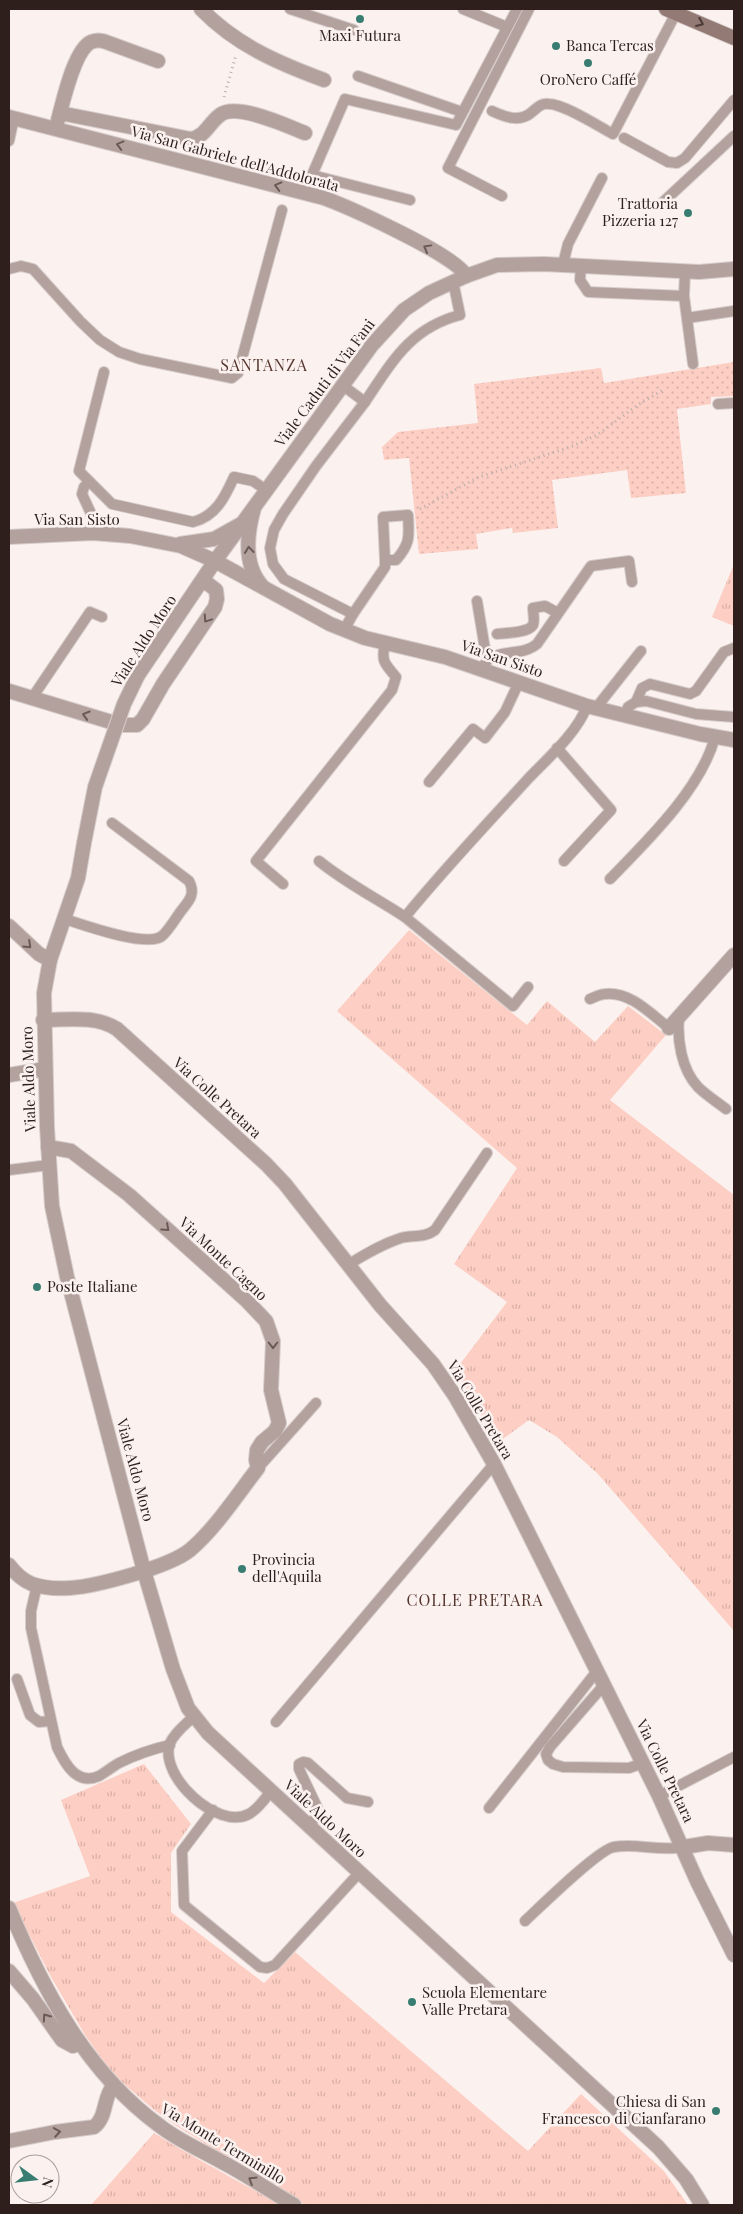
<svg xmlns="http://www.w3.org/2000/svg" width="743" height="2214" viewBox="0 0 743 2214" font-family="'Playfair Display',serif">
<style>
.grass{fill:url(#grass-tufts)}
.park{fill:url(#park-dots)}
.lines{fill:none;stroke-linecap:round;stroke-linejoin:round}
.service-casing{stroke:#d6ccca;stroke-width:12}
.minor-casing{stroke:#d6ccca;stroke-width:16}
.tertiary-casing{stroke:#d6ccca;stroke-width:16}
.secondary-casing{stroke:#d6ccca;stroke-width:16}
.path{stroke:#b7acaa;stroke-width:3;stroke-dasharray:1 4;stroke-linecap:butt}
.service{stroke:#b3a19d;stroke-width:10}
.minor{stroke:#b3a19d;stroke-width:14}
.tertiary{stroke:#b3a19d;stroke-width:14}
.secondary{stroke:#937a74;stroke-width:14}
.tertiary-bridge-casing{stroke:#d6ccca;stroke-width:16;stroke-linecap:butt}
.tertiary-bridge{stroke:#b3a19d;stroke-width:14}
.oneway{stroke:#4c3a36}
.oneway2{stroke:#6a5a56}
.poi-dot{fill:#397d72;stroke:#fbf2f0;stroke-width:2}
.labels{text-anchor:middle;stroke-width:5;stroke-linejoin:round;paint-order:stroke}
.poi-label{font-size:15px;fill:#2e1f1c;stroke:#fbf2f0;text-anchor:start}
.street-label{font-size:15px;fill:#2e1f1c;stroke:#fbf2f0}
.neighbourhood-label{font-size:16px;letter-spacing:1px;fill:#55352d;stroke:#fbf2f0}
</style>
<defs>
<pattern id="grass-tufts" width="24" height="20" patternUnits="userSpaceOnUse" patternTransform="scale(1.25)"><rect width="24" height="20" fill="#fdcec3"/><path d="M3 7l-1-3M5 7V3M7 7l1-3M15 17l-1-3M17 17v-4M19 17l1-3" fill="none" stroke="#d9b0a7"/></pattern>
<pattern id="park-dots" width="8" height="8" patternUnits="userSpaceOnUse" patternTransform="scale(1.25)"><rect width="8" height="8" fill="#fdcec3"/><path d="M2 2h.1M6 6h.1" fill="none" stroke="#d9b0a7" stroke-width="1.8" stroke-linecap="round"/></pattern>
</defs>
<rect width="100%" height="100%" fill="#fbf2f0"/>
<g class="grass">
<polygon points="734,564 734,626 712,617"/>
<polygon points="409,930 527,1025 547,1001 595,1042 628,1006 666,1035 610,1100 734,1195 734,1631 598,1474 557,1437 529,1420 496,1444 470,1393 454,1372 507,1302 454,1264 517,1168 337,1011"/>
<polygon points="144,1764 191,1824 171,1853 171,1912 264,1983 295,1952 528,2151 581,2094 664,2171 688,2205 305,2205 175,2125 153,2109 123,2083 106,2065 85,2035 51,1977 13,1903 90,1876 61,1800"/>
<path d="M 154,2133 C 195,2159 238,2180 280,2205 L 91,2205 Z"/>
</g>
<polygon class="park" points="734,362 734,396 711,397 711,404 677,409 686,493 631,498 627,470 552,480 558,528 513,533 512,528 476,534 478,549 419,554 409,458 384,460 382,447 398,432 478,423 474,384 601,368 604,383"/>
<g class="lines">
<g class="service-casing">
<g id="service">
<polyline points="290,9 354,30"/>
<polyline points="463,9 507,27"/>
<polyline points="358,76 462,112"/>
<path d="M 492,111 C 505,117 520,123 532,112 C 538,107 541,103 549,104 C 564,104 598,126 613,134 L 676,13"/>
<polyline points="624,138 668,162 677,163 685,158 734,100"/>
<polyline points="9,141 14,118"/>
<polyline points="502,196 448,168 529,9"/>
<polyline points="410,200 312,175 345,99 456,125 517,9"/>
<polyline points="661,204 734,136"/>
<polyline points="563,264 568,244 602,178"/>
<polyline points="581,265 580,280 588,292 684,296"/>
<polyline points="9,269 21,266 33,269 80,321 100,340 119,352 140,359 232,378 238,373 282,210"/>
<polyline points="685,272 684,296 693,364"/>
<polyline points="687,318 734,311"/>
<path d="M 104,372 L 79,471 L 112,504 L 193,522 C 216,516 225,497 234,477 L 253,481 L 266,490"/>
<polyline points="342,385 365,402 316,466 283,514 274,530 270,548 273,564 284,579 353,614 344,630"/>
<path d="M 365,402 C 392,362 410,328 460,315 L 453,281"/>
<polyline points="718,404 734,403"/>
<polyline points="89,482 84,487 82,494 94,520 93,533"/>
<polyline points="477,601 485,649 489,658"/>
<path d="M 353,614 L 385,567 L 385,560 L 383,517 L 408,515 C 409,536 411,543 396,560 L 385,560"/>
<path d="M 497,634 C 506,633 528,633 533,625 C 535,620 533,613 533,608 L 545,606 L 558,613"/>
<path d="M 482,669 C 492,645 519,659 537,644 L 591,566 L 629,561 L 632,582"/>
<polyline points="32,698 90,612 102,617"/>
<polyline points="636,702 642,688 650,684 690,694 696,691 724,652 734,648"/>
<polyline points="596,708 641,651"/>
<polyline points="625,716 628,707 636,702 646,701 696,714 734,717"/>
<polyline points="557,748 611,810 564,861"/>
<polyline points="429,782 473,729 485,738 505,712 519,682"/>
<path d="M 319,861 C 346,883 376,898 405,917"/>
<path d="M 610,879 C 647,841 701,789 715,737"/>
<path d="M 283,884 L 256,861 L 392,690 L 396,677 C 384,663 381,661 385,643"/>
<path d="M 65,919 C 84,925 147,948 162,936 C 169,930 175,919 181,911 C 189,901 196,894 189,881 L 112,823"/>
<path d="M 528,987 L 513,1006 L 405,917 C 444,869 486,825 527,780 C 547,759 577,733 587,706"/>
<path d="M 590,999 C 595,997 600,994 605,994 C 630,991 651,1014 669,1028"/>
<path d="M 679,1017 C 677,1039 681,1069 698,1087 C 706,1095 717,1102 726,1109"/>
<polyline points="9,1170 49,1165"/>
<path d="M 349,1264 C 366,1254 382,1244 401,1238 C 413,1235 425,1238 435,1230 L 487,1153"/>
<polyline points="258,1468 316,1403"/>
<path d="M 37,1585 L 31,1611 L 31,1628 L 57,1747 C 65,1764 77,1786 99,1776 C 106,1772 112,1767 119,1763 C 135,1755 152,1749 170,1745"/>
<polyline points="17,1679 30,1715 39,1722 51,1721"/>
<polyline points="604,1685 550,1747 546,1754 548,1760 553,1764 563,1767 629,1768 643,1763"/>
<path d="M 193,1717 C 185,1725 175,1732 170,1743 C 158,1776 218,1831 249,1814 C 258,1809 265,1799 271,1791"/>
<polyline points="276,1722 494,1464"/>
<polyline points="659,1796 734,1757"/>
<polyline points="489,1808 597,1671"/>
<polyline points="213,1810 182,1851 184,1905 260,1967 267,1968 275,1965 359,1873"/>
<polyline points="308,1826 317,1816 318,1809 299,1769 299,1764 303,1762 308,1763 347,1798 368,1802"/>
<path d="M 525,1921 C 540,1907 599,1849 614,1847 C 637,1843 661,1852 684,1847"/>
</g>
</g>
<g class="minor-casing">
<g id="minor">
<path d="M 201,9 C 236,45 278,63 324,80"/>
<path d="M 60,113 L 191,139 C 206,136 208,124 220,115 C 236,102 287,126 305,133"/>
<path d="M 9,117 L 324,198 C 348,207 458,256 466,276"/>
<path d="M 58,120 C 63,102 74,50 91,42 C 96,40 101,40 106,42 L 158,61"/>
<path d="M 254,508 C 247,533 243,566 263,587"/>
<polyline points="9,537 93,533 130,536 181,546 215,561 330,624 365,638 445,657 587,706 700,734 734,740"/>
<polyline points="180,544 214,539 241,524"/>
<polyline points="9,691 121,725 137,725 143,719 163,684 215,607 217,599 216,590 203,580"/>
<polyline points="9,926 39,954 50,960"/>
<path d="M 43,1020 C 68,1020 95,1015 117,1029 L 266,1164 L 285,1184 L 380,1305 L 433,1364 L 455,1396 L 494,1464 L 597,1671 L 659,1796 L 697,1881 L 734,1955"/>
<polyline points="669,1028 734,955"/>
<polyline points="9,1075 45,1069"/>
<path d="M 9,1565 C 15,1573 22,1580 32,1584 C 44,1588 57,1589 70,1588 C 97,1586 169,1567 190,1550 C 215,1529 237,1495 258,1468 L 256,1460 L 257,1450 L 262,1442 L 275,1431 L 279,1423 L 271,1390 L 273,1341 L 266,1321 L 246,1300 L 129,1195 L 71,1151 L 48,1147"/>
<polyline points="684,1847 708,1843 734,1845"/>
<path d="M 9,1908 C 43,1990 87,2073 160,2126 C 179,2141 201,2150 222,2162 C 247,2175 270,2191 294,2205"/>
<polyline points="9,1971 33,1999 62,2040 73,2046 80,2043"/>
<path d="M 9,2141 L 55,2132 L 94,2127 C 107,2117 103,2098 113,2086"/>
</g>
</g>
<g class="tertiary-casing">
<g id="tertiary">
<polyline points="138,675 215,561 372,345 404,310 429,293 466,276 497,265 544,264 699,272 734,269"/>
<polyline points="84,843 78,878 50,960 44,993 47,1127 52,1206 67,1277 144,1571 173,1669 188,1708 208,1733 658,2147 686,2179 702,2205"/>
</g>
</g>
<g class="secondary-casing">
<polyline id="secondary" points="666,9 734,38"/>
</g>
<g class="path">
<polyline points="224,97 236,55"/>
<polyline points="420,509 479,477 573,446 597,435 642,402 663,390"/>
</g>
<use href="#service" class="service"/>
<use href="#minor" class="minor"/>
<use href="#tertiary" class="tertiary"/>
<use href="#secondary" class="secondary"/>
<g class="tertiary-bridge-casing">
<polyline id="tertiary-bridge" points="84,843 95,787 124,704 138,675"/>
</g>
<use href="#tertiary-bridge" class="tertiary-bridge"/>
</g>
<defs><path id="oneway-chevron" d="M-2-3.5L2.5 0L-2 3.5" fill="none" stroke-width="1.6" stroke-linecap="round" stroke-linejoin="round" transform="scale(1.25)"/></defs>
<use class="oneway" href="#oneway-chevron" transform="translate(700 23) rotate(23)"/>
<g class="oneway2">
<use href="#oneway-chevron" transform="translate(120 145) rotate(-165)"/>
<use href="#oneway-chevron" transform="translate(278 186) rotate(-165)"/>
<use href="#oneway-chevron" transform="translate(427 248) rotate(-151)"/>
<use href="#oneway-chevron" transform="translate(249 550) rotate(-96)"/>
<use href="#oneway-chevron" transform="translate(207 619) rotate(124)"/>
<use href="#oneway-chevron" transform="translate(86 715) rotate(-163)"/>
<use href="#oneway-chevron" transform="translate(28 945) rotate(43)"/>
<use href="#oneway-chevron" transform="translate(166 1228) rotate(42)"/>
<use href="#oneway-chevron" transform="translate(273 1345) rotate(90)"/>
<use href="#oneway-chevron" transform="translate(46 2017) rotate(-125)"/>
<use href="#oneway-chevron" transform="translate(57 2132) rotate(-9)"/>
<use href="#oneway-chevron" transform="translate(252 2180) rotate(-148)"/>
</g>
<g class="poi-dot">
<circle cx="360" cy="19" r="5"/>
<circle cx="556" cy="46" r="5"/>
<circle cx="588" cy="63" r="5"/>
<circle cx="688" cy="213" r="5"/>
<circle cx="37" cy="1287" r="5"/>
<circle cx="242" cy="1569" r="5"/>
<circle cx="412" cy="2002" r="5"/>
<circle cx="716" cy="2111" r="5"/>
</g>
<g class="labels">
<g class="poi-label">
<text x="360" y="41" text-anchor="middle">Maxi Futura</text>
<text x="566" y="51">Banca Tercas</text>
<text x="588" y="85" text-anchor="middle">OroNero Caffé</text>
<text x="678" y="209" text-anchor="end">Trattoria<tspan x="678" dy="17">Pizzeria 127</tspan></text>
<text x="47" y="1292">Poste Italiane</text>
<text x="252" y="1565">Provincia<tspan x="252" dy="17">dell'Aquila</tspan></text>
<text x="422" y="1998">Scuola Elementare<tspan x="422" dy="17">Valle Pretara</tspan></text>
<text x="706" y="2107" text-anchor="end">Chiesa di San<tspan x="706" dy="17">Francesco di Cianfarano</tspan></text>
</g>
<g class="street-label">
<text transform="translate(235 159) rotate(15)" y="5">Via San Gabriele dell'Addolorata</text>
<text transform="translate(325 383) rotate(-53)" y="5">Viale Caduti di Via Fani</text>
<text x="77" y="525">Via San Sisto</text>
<text transform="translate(144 641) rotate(-57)" y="5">Viale Aldo Moro</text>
<text transform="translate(502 659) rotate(19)" y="5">Via San Sisto</text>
<text transform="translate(29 1079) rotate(-92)" y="5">Viale Aldo Moro</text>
<text transform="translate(217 1098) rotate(42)" y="5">Via Colle Pretara</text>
<text transform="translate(223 1259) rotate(43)" y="5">Via Monte Cagno</text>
<text transform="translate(480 1410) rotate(59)" y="5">Via Colle Pretara</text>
<text transform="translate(135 1470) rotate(75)" y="5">Viale Aldo Moro</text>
<text transform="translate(665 1771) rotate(64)" y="5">Via Colle Pretara</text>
<text transform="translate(325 1819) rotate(43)" y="5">Viale Aldo Moro</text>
<text transform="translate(223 2144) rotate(31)" y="5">Via Monte Terminillo</text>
</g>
<g class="neighbourhood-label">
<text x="264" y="371">SANTANZA</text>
<text x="475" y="1606">COLLE PRETARA</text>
</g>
</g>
<rect width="743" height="2214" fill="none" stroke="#2e1f1c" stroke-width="20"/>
<g transform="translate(35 2179) rotate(105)"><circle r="24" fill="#fbf2f0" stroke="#a99e9b"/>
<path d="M0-4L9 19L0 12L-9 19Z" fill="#397d72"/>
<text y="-8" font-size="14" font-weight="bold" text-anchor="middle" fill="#2e1f1c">N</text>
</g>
</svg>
